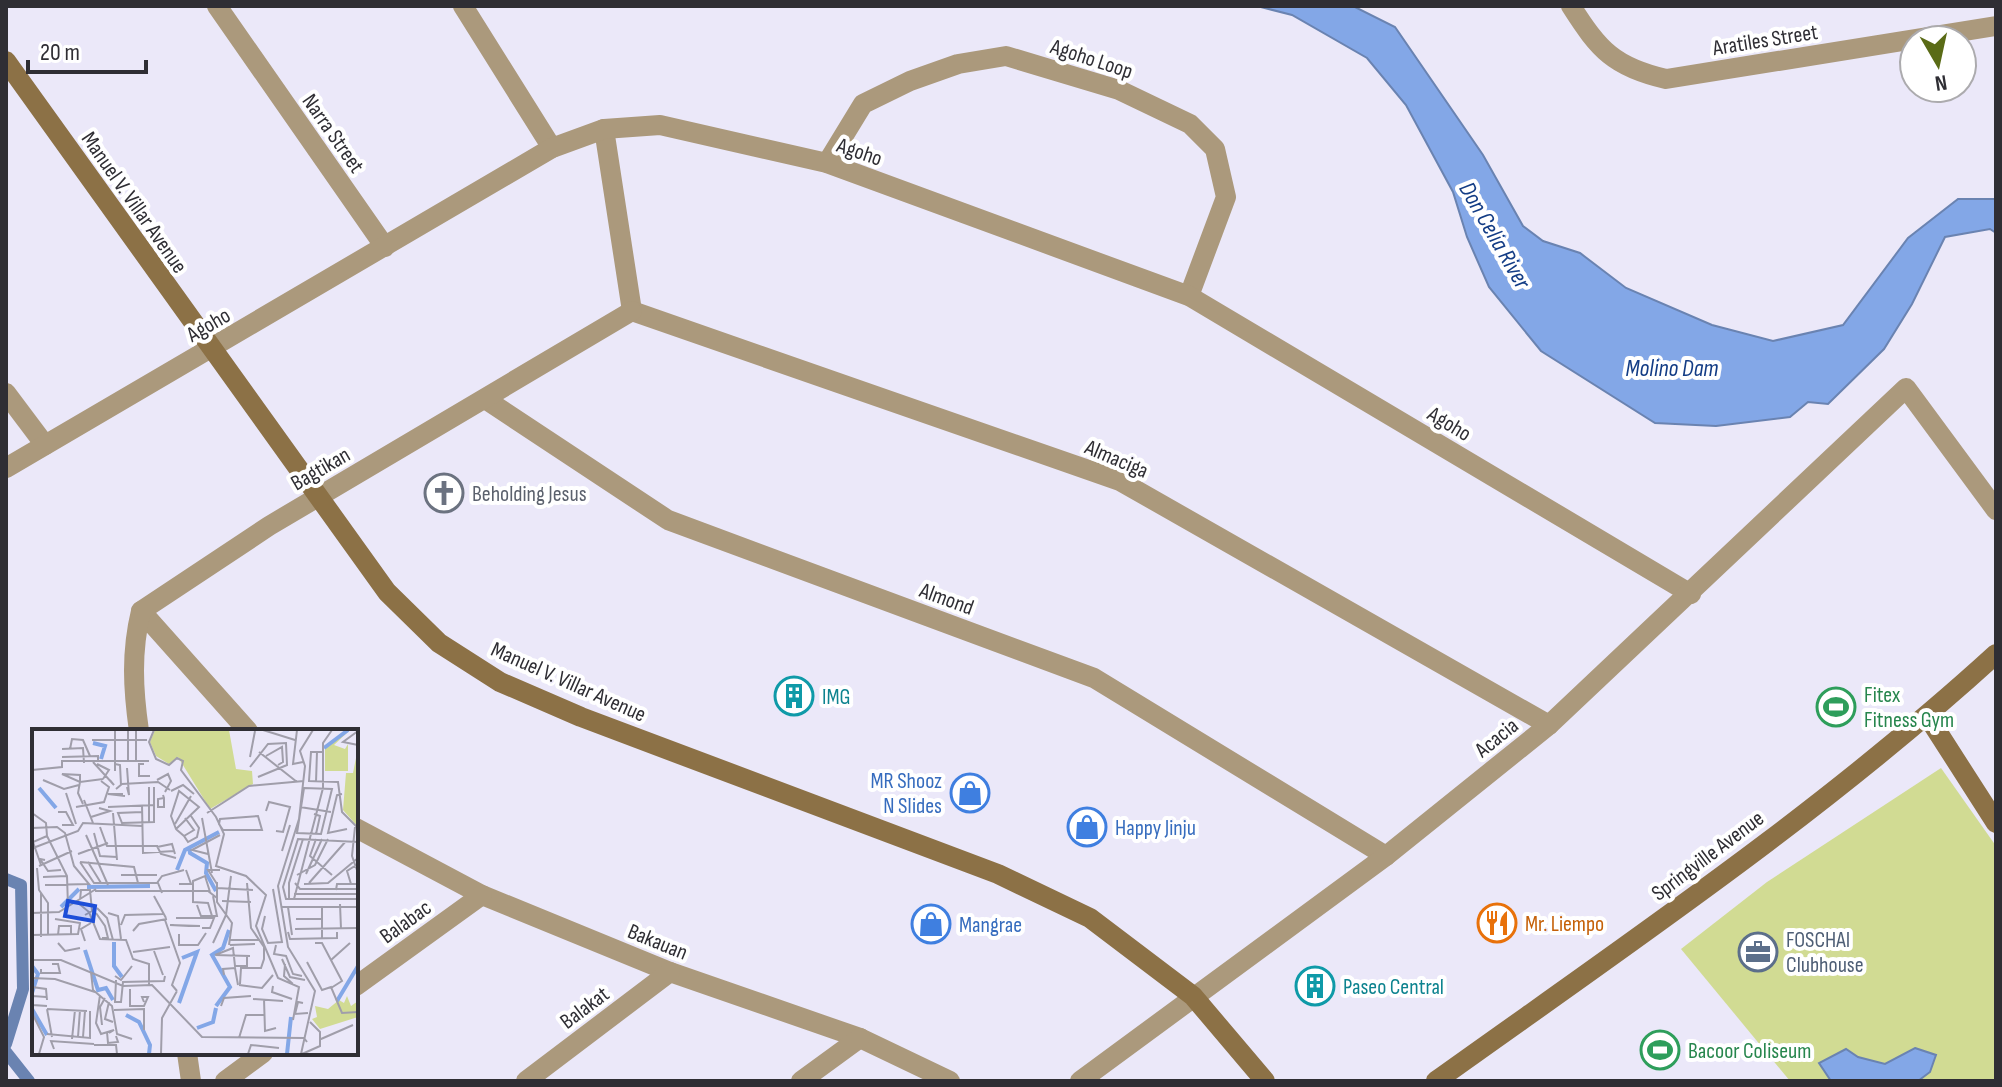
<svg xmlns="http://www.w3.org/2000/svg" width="2002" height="1087" viewBox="0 0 2002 1087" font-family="'Sofia Sans Condensed',sans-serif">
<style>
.green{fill:#d1db93}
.water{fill:#83a7e7;stroke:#6a83b1;stroke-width:2}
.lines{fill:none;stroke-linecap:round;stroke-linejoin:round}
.stream{stroke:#6a83b1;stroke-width:12}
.street{stroke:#ab997c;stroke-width:20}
.secondary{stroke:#8c7146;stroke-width:20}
.labels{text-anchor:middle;stroke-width:8;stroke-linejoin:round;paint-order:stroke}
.street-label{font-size:22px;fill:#2f2e34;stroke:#fff}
.worship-label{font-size:22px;fill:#5b616d;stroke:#fff;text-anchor:start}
.leisure-label{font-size:22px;fill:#27864d;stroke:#fff;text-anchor:start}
.culture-label{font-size:22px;fill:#0d838f;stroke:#fff;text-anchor:start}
.shop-label{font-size:22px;fill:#366cbe;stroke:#fff;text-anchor:start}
.food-label{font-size:22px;fill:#c56008;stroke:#fff;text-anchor:start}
.service-label{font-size:22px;fill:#4e5e75;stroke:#fff;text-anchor:start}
.water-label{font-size:24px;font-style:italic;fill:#133c85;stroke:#fff}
.inset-river{fill:none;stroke:#83a7e7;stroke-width:4}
.inset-road{fill:none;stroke:#a09eaa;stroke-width:2}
.view{fill:#1d4ed8;fill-opacity:0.15;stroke:#1d4ed8;stroke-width:4}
.inset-edge{fill:none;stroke:#2f2e34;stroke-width:4}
</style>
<rect width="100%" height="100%" fill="#ebe8f9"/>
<polygon class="green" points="1941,768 1996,846 1996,1081 1790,1081 1681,949 1767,882"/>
<g class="water">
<polygon points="1257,6 1353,6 1395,27 1483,155 1523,226 1543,241 1580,253 1626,288 1712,325 1773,341 1843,325 1908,238 1958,199 1996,199 1996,233 1990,229 1945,237 1912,304 1884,349 1828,404 1808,402 1790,417 1716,426 1655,423 1541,351 1489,287 1467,237 1453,192 1406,105 1367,58 1292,15"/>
<polygon points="1915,1048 1936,1055 1930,1072 1918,1081 1831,1081 1819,1063 1846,1049 1858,1057 1885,1064"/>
</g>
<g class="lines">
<g class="stream">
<polyline points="6,879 21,885 23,989 6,1044"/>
<polyline points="6,1052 29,1081"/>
</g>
<g class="street">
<polyline points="217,6 385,247"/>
<polyline points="463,6 552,148"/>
<path d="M 1571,6 C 1599,50 1614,67 1666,79 L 1996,26"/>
<polyline points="604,129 632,311"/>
<polyline points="827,163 863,104 910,81 958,64 1006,56 1119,90 1190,124 1215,149 1226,197 1189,296"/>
<polyline points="632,311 1120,481 1549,725"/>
<polyline points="6,393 45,445"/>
<polyline points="485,399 668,520 1094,678 1386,856"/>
<polyline points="6,468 552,148 604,129 660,125 827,163 1189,296 1691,594"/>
<polyline points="141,611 248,731"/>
<path d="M 139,731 C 133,689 131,652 141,611 L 269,526 L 632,311"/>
<polyline points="356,828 482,895 670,972 860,1038 950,1081"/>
<polyline points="356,986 482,895"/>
<polyline points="187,1053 191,1081"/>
<polyline points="225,1081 263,1053"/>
<polyline points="526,1081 670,972"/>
<polyline points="801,1081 860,1038"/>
<polyline points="1080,1081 1386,856 1549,725 1906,388 1996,510"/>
</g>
<g class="secondary">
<polyline points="6,61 387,592 439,643 500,682 581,717 998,874 1090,918 1193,996 1265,1081"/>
<polyline points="1928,717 1996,823"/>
<path d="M 1436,1081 C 1626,945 1823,812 1996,654"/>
</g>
</g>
<defs>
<g id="church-ring" transform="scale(2)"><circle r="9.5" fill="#fff" stroke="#6b7280" stroke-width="1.5"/><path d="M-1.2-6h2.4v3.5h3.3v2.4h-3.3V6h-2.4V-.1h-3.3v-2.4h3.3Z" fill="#6b7280"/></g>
<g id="building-ring" transform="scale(2)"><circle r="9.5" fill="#fff" stroke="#0f9aa8" stroke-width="1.5"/><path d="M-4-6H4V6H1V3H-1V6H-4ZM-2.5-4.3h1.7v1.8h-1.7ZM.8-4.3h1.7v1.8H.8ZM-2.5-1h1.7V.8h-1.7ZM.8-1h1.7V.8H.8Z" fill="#0f9aa8"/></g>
<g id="stadium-ring" transform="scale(2)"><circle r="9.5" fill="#fff" stroke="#2e9e5b" stroke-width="1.5"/><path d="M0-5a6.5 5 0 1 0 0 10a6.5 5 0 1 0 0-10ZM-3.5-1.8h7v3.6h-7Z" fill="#2e9e5b"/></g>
<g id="shop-ring" transform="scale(2)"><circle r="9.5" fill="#fff" stroke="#3f7fe0" stroke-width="1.5"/><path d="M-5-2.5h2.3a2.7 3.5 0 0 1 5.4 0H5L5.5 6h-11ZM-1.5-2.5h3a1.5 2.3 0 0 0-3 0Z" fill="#3f7fe0"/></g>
<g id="restaurant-ring" transform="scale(2)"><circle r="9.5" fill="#fff" stroke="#e8710a" stroke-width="1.5"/><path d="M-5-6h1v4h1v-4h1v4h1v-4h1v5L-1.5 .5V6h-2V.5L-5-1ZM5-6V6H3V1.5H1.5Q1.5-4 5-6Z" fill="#e8710a"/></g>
<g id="office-ring" transform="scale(2)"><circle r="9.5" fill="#fff" stroke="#5c6f8a" stroke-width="1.5"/><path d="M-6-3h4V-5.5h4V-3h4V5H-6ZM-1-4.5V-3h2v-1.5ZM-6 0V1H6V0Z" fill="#5c6f8a"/></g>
</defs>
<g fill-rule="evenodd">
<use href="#church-ring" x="444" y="493"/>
<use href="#building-ring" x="794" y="696"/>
<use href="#stadium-ring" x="1836" y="707"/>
<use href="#shop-ring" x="970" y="793"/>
<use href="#shop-ring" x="1087" y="827"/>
<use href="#restaurant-ring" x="1497" y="923"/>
<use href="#shop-ring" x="931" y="924"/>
<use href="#office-ring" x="1758" y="952"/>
<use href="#building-ring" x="1315" y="986"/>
<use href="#stadium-ring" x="1660" y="1050"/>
</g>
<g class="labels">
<g class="street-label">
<text transform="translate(1765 39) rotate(-9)" y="8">Aratiles Street</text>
<text transform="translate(1092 58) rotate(18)" y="8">Agoho Loop</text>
<text transform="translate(334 133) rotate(55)" y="8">Narra Street</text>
<text transform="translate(860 151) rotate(19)" y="8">Agoho</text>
<text transform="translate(135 202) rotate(55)" y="8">Manuel V. Villar Avenue</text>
<text transform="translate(208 324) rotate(-30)" y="8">Agoho</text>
<text transform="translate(1450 423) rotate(31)" y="8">Agoho</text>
<text transform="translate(1117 458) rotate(23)" y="8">Almaciga</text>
<text transform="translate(320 468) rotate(-30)" y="8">Bagtikan</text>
<text transform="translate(947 598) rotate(20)" y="8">Almond</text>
<text transform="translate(569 681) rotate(24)" y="8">Manuel V. Villar Avenue</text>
<text transform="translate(1496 737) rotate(-39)" y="8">Acacia</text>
<text transform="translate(1707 855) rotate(-37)" y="8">Springville Avenue</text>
<text transform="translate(405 921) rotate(-36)" y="8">Balabac</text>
<text transform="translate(658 941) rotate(22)" y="8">Bakauan</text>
<text transform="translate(584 1007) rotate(-37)" y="8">Balakat</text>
</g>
<g class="worship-label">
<text x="472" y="501">Beholding Jesus</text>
</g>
<g class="leisure-label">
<text x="1864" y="702">Fitex<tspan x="1864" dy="25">Fitness Gym</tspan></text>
<text x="1688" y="1058">Bacoor Coliseum</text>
</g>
<g class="culture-label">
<text x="822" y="704">IMG</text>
<text x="1343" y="994">Paseo Central</text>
</g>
<g class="shop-label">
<text x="942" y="788" text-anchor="end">MR Shooz<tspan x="942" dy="25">N Slides</tspan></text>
<text x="1115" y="835">Happy Jinju</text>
<text x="959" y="932">Mangrae</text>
</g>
<g class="food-label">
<text x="1525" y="931">Mr. Liempo</text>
</g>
<g class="service-label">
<text x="1786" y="947">FOSCHAI<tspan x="1786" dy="25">Clubhouse</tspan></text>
</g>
<g class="water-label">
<text transform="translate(1495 235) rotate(60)" y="8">Don Celia River</text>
<text x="1672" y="376">Molino Dam</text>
</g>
</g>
<g transform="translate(32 729)">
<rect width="326" height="326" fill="#ebe8f9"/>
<path d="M 123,1 L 197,1 L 204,40 L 220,42 L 221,55 L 178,80 L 146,28 L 137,35 L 124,27 L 118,13 ZM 318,1 L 302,16 L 313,20 L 316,15 L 316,42 L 293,42 L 293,19 ZM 326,19 L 326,98 L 311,81 L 314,44 L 321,44 ZM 315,267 L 319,277 L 326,272 L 326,288 L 288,300 L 280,290 L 285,288 L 283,277 L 296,280 L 307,271 L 312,274 Z" fill="#d1db93"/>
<path class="inset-river" d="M 61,14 L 73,17 L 69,30M 292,19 L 316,1M 7,59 L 24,79M 157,118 L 158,124 L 175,134 L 174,144 L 184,162M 145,141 L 153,121 L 187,103M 55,158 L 118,157M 29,178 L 47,160M 82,213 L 82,237 L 90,248M 53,221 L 66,261 L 74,259 L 81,271M 0,264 L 6,245 L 0,237M 305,272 L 326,237M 147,274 L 165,223 L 150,229M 184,277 L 198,258 L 180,226 L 191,219 L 197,201M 0,280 L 15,306M 94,286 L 107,293 L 118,316 L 117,325M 165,299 L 181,293 L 184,279M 255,325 L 259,288"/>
<path class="inset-road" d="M 122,1 L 117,13 L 124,30 L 137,36 L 145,29 L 151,32 L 149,41 L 184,88 L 192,105 L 184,137 L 214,147 L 234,166 L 224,197 L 246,249 L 267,258 L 261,291M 231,1 L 263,11M 265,1 L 261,35 L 271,33M 326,2 L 311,13 L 326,16M 60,11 L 115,11M 30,20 L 51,19 L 52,34M 38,20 L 40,10 L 51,11 L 58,27M 227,23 L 265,53M 291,23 L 279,23 L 277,52 L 306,53 L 310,83 L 326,99M 234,27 L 250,18 L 251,33 L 246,36M 30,28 L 66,27 L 66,32M 218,28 L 223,2M 96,32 L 96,1M 104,32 L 104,1M 61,33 L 82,56 L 78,51M 65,35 L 77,41 L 71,50M 83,35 L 88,36 L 89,56M 112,35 L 107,35 L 107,47 L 118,47M 218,38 L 236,15 L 254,14 L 255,36 L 226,48M 95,39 L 97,66 L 95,58M 0,41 L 30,38 L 30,32 L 83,32 L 83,1M 83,42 L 83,32 L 117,32M 11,51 L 32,60 L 47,56M 125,51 L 136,45 L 139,52 L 133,63M 284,53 L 285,23M 117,58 L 117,93M 272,59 L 300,60 L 289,105 L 265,104 ZM 84,60 L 90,55 L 126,53 L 138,61M 139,62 L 151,56 L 162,65M 34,64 L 44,95M 91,65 L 76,65 L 93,67M 310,65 L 305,66 L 296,104 L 315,100M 131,66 L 132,69 L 132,78 L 126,78 L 126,70 L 132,69M 52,71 L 61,94M 51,75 L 46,64 L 48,53 L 48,46 L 30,45 L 48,53 L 71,50M 110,76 L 111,124 L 142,122M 44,78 L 72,73 L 77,58 L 69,52M 76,78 L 122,76M 268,78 L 299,83M 234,82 L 237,73 L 258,78 L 251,103 L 244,102M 26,83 L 34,83 L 41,96 L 30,96M 110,83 L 86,84 L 90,94 L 122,93 L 122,58M 0,84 L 14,94 L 15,107 L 35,147 L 36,178M 81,84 L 85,131M 175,84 L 217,57 L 272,52M 282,85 L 288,87 L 284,105M 226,87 L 230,101 L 191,101 L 187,95 L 188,90 ZM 59,88 L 78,82 L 67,79M 170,89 L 180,144M 143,95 L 159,67M 68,98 L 75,117 L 125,117 L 129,125 L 144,129M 323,98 L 320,127 L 326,144M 0,99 L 25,98 L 33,104 L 42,137 L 57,155 L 13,156M 144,100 L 167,78 L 147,62 L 139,87 L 144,100 L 145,101 L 152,107 L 156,113 L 165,108 L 167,99 L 159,87M 62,104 L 68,127 L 85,128M 54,106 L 76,156M 152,107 L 162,101 L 153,89M 284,110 L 278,127 L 300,146M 326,113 L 266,110 L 251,158 L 254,170 L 326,170M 125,118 L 140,115 L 143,125M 1,119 L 46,102 L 51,94 L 110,97M 250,122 L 258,96M 46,125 L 76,114M 176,125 L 160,121 L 188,106M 13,131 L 8,130 L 16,142 L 29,141M 48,133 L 62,154 L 126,154 L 130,164M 48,133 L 102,138 L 106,154M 56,133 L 69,154M 9,136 L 1,113 L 15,107M 7,137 L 40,122M 5,139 L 7,161 L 16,174 L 16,206M 274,145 L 290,110M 89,146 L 125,146M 265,146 L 283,136 L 296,110M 11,148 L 35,147M 185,153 L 185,173 L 200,194 L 197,216M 125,154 L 130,147 L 152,141M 263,154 L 268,160 L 326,160M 277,154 L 314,112M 147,155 L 159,155 L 154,141M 185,155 L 176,141 L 188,141M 272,155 L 296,154 L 326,129M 319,155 L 315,142 L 326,135M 185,159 L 221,161M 304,161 L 305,155 L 326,155M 63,162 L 176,162 L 185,169M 178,163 L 173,147 L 161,152 L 161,173 L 176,174 L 180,187M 9,164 L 9,208M 262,165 L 326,165M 122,167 L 134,189M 257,170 L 257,154 L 271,110M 262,170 L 291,59 L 291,14 L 300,1M 48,171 L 49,161 L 58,161 L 60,182 L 53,186M 190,172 L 219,173M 45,173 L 57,183 L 68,210 L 94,211 L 101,230 L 117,235 L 117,256M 308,175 L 309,200M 165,176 L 169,187 L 185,187 L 181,167M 250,178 L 326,178M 256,178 L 260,206M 65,179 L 75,189 L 81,211M 0,184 L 27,183 L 64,160M 64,184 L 73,197 L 76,209 L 70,209M 76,184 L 86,187 L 89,210M 194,186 L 199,147M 233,187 L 230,200 L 236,214 L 250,213 L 241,160M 144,189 L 182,189 L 178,199 L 170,199M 264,190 L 291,190M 133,191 L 148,234 L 140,256 L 145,262M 89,196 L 93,186 L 131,185M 157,197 L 138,196 L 168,197M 263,200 L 326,199M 101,202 L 107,195 L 135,190M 256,203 L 258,210 L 305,209 L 305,203M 147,205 L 147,216 L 166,216 L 174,204M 0,206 L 46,205 L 48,194 L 23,190M 26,206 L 27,197 L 39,197 L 39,206M 290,209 L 290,177M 197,211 L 226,211M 53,212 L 49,200 L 59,194M 26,214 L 33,222 L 48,219M 181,214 L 194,186M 283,214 L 290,214 L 310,252 L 299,259M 198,216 L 223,215M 244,216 L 242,225 L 254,227 L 261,245 L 270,247M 122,222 L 131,246M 101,223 L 138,218M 183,226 L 201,219 L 203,237 L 215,237 L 215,227M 183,226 L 218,227M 250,230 L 258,248 L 273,251M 0,231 L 29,231 L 91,257 L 120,256 L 170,308 L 272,309 L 275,313M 299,231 L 318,214M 275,233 L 290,261 L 299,258 L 310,284 L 326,283M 253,235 L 252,247 L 261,255M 9,240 L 9,244 L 28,244 L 26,235 L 20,235M 59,243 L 61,261 L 80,277 L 85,305 L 100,310M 192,246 L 191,240 L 203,239 L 206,256M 83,247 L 89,251 L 100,237M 0,249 L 23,250 L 63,263M 84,251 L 83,273 L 89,273 L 91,253 L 132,252 L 133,247M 208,255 L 209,239 L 229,239 L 232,230 L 232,218 L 219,199 L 215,154M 207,256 L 230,259 L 241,246M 241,257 L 240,263 L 260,270M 0,258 L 14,260 L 15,271M 98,260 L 98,277 L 112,277 L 116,268 L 110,268 L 112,273M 68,266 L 64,294 L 69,305 L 82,301 L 77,304M 14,268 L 1,267 L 1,276 L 15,277M 221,270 L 251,272M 232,270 L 233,302 L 244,299M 77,273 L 73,290 L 81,293M 271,274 L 266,273 L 263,285 L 276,284M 189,277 L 192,269 L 219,267M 15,280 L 55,282M 15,280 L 20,308M 82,281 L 112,280 L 112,301M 0,284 L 12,308 L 7,325M 70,296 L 68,278 L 73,269M 75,303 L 76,314 L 86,313 L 84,307M 15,305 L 58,309 L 58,282M 46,308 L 48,281M 51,308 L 53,282M 207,309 L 214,286 L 233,286M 40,310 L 43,281M 289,310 L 321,296M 62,316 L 84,316 L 85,325M 22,320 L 19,312 L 62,315M 129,325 L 130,289 L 145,262M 216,325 L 219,316 L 247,319M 269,325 L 283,262 L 256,218 L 246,157 L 267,90 L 273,37 L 268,22 L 281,1M 270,325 L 288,317 L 288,303 L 278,293"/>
<path class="view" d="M 36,172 L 63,177 L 61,192 L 33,187 Z"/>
<rect width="326" height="326" class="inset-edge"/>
</g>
<rect width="2002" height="1087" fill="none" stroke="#2f2e34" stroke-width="16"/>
<g transform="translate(1938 64) rotate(171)"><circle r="38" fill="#ffffff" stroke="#acabae" stroke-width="2"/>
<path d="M0-6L14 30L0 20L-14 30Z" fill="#5a6b16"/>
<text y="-12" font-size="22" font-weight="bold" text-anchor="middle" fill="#2f2e34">N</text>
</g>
<path d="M28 60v12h118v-12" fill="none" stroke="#2f2e34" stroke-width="4"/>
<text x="40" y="60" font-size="24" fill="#2f2e34" stroke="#ffffff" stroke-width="6" paint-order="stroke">20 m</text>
</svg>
